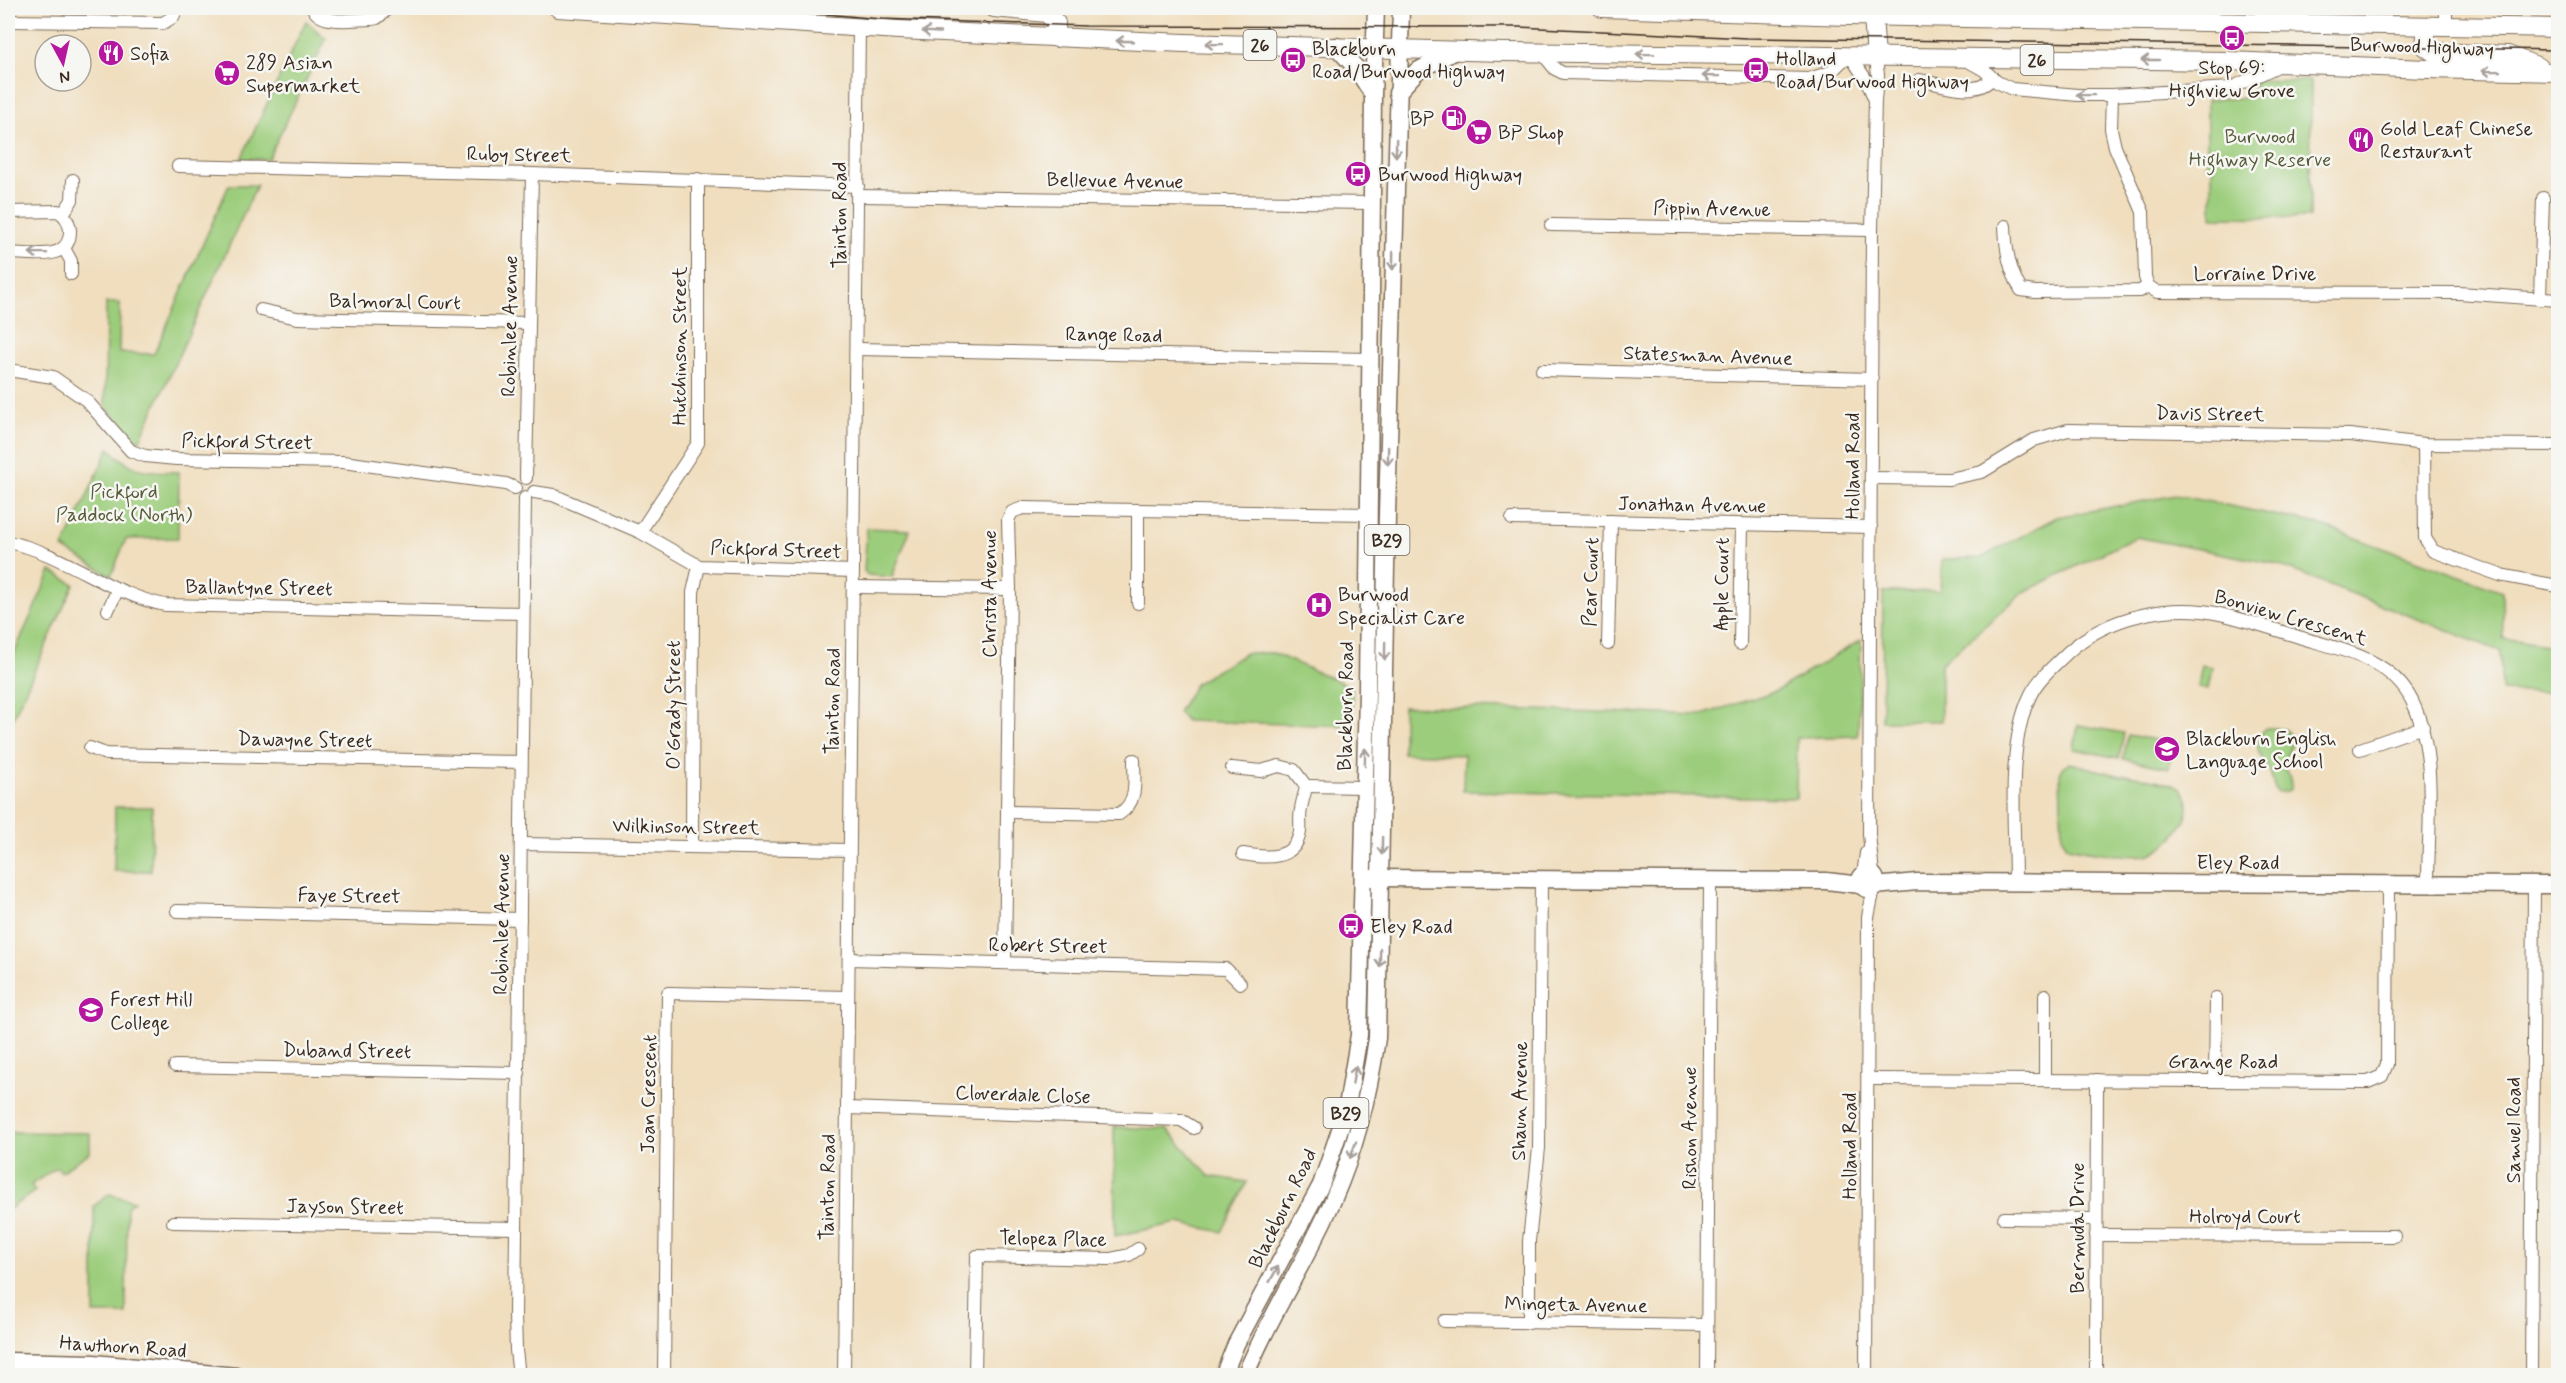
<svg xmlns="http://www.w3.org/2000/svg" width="2566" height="1383" viewBox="0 0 2566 1383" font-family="Mynerve,sans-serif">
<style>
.green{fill:#9ccd7c;stroke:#6c7c4d;stroke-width:1.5}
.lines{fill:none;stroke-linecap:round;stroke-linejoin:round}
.minor-casing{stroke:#7a6956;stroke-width:14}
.major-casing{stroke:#7a6956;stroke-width:19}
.highway-casing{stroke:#7a6956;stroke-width:20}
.minor{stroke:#fff;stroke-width:12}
.major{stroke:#fff;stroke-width:16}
.highway{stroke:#fff;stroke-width:18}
.tram{stroke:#3b2a1e;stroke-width:1.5}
.oneway{stroke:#a79f9a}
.labels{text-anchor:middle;stroke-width:5;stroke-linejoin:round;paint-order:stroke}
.shield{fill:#f6f6f2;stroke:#73675e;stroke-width:1.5}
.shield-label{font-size:18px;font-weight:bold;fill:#3b2a1e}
.street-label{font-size:20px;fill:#3b2a1e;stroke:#f6f6f2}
.poi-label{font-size:20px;fill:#3b2a1e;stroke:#f6f6f2;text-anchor:start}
.park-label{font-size:20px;fill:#585b3a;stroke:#f6f6f2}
</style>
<rect width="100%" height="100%" fill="#f6f6f2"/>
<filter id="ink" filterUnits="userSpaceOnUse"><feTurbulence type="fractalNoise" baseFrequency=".0167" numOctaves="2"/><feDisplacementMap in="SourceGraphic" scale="12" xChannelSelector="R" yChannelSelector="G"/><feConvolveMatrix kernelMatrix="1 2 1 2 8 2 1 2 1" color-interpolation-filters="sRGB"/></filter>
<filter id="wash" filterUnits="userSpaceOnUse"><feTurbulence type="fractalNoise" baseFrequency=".008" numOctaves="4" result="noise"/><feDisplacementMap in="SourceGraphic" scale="24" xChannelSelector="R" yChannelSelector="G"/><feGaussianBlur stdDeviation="1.35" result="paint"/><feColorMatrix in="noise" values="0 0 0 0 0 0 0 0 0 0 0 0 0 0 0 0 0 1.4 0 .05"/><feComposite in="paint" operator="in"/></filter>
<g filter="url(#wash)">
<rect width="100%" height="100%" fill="#f0debe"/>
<g class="green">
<polygon points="306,21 326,39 268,159 241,159"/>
<polygon points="2255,80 2311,81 2310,218 2212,217 2212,166 2207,166 2207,100 2254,97"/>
<polygon points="229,185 257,185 139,442 105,406 106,303 120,303 119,353 154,354"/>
<path d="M 109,448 C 135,474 145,471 179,472 L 178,538 L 126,539 L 111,576 L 63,548 Z"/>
<polygon points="2176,495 2314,523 2502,591 2503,638 2558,647 2558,693 2502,691 2500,651 2276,564 2136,537 2024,592 1941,664 1941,721 1882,721 1883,592 1940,591 1942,559 1981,558 2057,517"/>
<polygon points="867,528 910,530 892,577 868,575 864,571"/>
<polygon points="51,571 74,584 8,729 8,667"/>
<polygon points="1861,640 1858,736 1797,738 1796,798 1463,791 1464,755 1403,753 1403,706 1702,715 1776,691"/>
<polygon points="1246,653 1273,653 1352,687 1352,726 1186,721 1178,712 1196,683"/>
<polygon points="2202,665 2212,667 2208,689 2198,687"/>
<polygon points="2078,725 2124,733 2119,758 2074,749"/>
<path d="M 2266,728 L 2284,728 C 2297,741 2291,750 2281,763 C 2288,771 2291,776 2291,789 L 2285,792 L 2277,792 C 2272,785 2273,777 2269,770 C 2261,753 2249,746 2266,728 Z"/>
<polygon points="2128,735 2173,743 2169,768 2123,759"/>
<path d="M 2070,763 L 2121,776 L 2127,775 C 2140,777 2170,781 2180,789 C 2204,809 2168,851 2146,855 C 2129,858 2086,851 2068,847 L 2062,838 L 2060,773 L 2063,767 Z"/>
<polygon points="115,807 152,807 151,871 114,871"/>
<polygon points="1114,1127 1167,1129 1209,1176 1247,1182 1222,1232 1178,1223 1115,1236"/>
<polygon points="8,1132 90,1133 90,1152 61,1172 57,1167 31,1185 35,1191 8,1210"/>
<polygon points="109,1194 134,1201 127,1207 126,1314 94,1314 94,1206"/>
</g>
</g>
<g filter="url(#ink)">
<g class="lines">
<g class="minor-casing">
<g id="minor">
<path d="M 313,8 C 321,26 355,19 372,19 L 377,18 L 389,8"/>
<polyline points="2446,8 2446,26"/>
<polyline points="8,21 163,23 173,17 177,8"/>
<polyline points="2261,22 2261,8"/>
<polyline points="1542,53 1555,69 1563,73 1809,79 1831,72 1846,57"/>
<polyline points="1851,57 1867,81 1874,98"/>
<polyline points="1966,60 1984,70 1997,82 2012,89 2078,95 2112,95 2231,88 2278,66"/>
<path d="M 1919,80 C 1941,84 1977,98 1992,78"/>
<polyline points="2112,95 2111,129 2115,147 2143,212 2145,277 2148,286"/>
<polyline points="178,166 532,174 858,186"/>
<polyline points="858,196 1371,203"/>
<path d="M 8,212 L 58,211 C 65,215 69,221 70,230 C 71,263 29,253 8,253"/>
<polyline points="63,214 72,200 73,180"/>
<polyline points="1551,225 1872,230"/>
<path d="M 2005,226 C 2006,251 2009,269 2021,290 L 2035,292 L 2140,291 L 2148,286 L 2157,292 L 2459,293 L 2558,300"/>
<polyline points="64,248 71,261 71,274"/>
<polyline points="2540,299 2543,198"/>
<polyline points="261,310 297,318 529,323"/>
<polyline points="857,349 1371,359"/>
<polyline points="8,370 53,377 86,400 131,451 145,456 176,459 343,462 506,484 515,488"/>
<polyline points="1542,370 1872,379"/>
<polyline points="2424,444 2425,538 2433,551 2500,575 2558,586"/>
<polyline points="526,478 532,174"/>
<polyline points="1872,478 1949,479 1982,472 2034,440 2068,430 2350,435 2424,444 2558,445"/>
<polyline points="534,492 553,495 640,532 699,566 853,571"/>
<polyline points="1512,519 1871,527"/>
<polyline points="640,532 698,443 698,179"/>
<path d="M 8,542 C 64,553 109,594 165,605 L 522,613"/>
<polyline points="854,587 1010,589"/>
<polyline points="1138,603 1138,511"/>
<polyline points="108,610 118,589"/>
<polyline points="1608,644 1611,521"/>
<polyline points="1740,644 1742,525"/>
<polyline points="90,748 106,754 521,762"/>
<polyline points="2360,749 2423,727"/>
<path d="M 1232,768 L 1261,771 L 1279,766 L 1294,770 L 1306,786 C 1305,794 1302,801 1301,809 C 1299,817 1301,825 1300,832 C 1295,861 1265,858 1243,854"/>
<polyline points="1306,786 1365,787"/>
<path d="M 1007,812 L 1119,814 C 1139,802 1134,780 1134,760"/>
<polyline points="522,844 849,850"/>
<polyline points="692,845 693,592 699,566"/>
<polyline points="1873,874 1869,834 1872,230 1875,99 1878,75 1876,58"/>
<polyline points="1863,875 1866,853"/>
<path d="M 2015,881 C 2015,825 2006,744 2031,694 C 2039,678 2055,665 2067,653 C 2107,616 2171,602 2224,615 C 2250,621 2276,630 2302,638 C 2343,650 2391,659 2412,701 C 2438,753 2428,827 2428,884"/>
<polyline points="177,911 520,919"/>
<polyline points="849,959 1226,969 1240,983"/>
<polyline points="1005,963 1010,589 1008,520 1012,512 1023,508 1369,514"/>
<polyline points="2045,995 2045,1079"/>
<polyline points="175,1066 519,1073"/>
<polyline points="1869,1079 2368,1082 2382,1076 2387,1064 2388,884"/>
<polyline points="2215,1080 2216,998"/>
<polyline points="848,1108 1181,1120 1194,1128"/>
<polyline points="2004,1218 2096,1219"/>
<polyline points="173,1222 516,1228"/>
<polyline points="2096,1235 2394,1236"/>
<polyline points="1444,1321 1707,1325"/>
<polyline points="1529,1323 1529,1241 1539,1148 1541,879"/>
<polyline points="519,1376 516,1350 515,1315 525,498"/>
<polyline points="664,1376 668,993 848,997"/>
<polyline points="844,1376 859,27"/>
<polyline points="975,1376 977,1256 1110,1259 1129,1255 1138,1249"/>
<polyline points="1707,1376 1710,880"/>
<polyline points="1866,1376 1868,917 1874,888"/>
<polyline points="2096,1376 2097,1080"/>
<polyline points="2531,1376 2534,886"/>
</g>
</g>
<g class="major-casing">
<g id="major">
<polyline points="1336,46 1356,68 1373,95"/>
<polyline points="1397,93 1417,71 1455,51"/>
<circle cx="1868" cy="881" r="8"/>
<polyline points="1371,878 1826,881 1861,885"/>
<polyline points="1875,886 1917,882 2558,885"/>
<polyline points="8,1361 93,1363 237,1376"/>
<polyline points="1223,1376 1236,1344 1321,1185 1346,1112 1359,1035 1367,691 1373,95 1376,8"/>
<path d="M 1245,1376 C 1270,1314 1307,1260 1333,1200 C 1356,1148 1369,1094 1377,1038 L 1387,514 L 1401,8"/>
</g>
</g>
<g class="highway-casing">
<g id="highway">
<polyline points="558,8 899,30 1184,43 1503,52 2229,61 2427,69 2558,72"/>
<polyline points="994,8 1047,13 1056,23 1056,38"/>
<polyline points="1602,8 1848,16 2558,28"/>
<polyline points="1873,16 1876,58"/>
<polyline points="2427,26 2425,46 2433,52 2508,55 2539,67"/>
</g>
</g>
<use href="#minor" class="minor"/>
<use href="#major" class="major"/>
<use href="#highway" class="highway"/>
<polyline class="tram" points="761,8 881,19 1086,26 1519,27 1747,38 2558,50"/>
</g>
<defs><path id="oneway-shaft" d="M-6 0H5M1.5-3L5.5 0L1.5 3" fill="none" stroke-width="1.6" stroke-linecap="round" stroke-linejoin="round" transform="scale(1.5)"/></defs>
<g class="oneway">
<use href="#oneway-shaft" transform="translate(931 32) rotate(-177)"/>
<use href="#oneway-shaft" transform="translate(1125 41) rotate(-178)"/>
<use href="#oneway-shaft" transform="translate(1214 44) rotate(-179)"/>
<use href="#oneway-shaft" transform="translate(1645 54) rotate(-179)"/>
<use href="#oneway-shaft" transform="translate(2150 60) rotate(-180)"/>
<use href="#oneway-shaft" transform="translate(2491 71) rotate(-179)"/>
<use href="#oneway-shaft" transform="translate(1711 76) rotate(-179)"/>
<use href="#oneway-shaft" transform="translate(2085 95) rotate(-179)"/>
<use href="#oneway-shaft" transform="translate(1396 148) rotate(91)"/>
<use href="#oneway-shaft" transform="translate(38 253) rotate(-179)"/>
<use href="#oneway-shaft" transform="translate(1393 261) rotate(91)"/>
<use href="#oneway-shaft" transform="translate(1388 456) rotate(91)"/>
<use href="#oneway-shaft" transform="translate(1385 651) rotate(91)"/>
<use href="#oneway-shaft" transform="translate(1365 757) rotate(-89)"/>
<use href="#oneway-shaft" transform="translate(1382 846) rotate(91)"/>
<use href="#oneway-shaft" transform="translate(1380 958) rotate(91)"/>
<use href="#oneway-shaft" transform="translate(1354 1075) rotate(-79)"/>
<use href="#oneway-shaft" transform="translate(1353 1150) rotate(110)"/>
<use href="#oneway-shaft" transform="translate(1274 1274) rotate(-61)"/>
</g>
</g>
<defs>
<g id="bus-disc" transform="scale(1.35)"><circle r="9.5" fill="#b5179e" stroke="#f6f6f2"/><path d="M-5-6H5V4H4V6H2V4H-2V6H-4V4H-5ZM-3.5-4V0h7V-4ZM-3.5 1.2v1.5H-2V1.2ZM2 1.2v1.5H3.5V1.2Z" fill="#fff"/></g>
<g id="restaurant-disc" transform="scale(1.35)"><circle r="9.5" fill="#b5179e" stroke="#f6f6f2"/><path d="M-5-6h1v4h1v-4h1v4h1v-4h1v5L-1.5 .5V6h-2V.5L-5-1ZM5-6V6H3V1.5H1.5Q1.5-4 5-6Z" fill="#fff"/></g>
<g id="supermarket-disc" transform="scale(1.35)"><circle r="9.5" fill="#b5179e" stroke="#f6f6f2"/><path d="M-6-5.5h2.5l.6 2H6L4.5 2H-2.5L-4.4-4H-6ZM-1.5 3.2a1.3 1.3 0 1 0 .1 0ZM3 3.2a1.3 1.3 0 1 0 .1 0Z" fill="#fff"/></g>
<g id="fuel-disc" transform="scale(1.35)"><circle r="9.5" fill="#b5179e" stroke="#f6f6f2"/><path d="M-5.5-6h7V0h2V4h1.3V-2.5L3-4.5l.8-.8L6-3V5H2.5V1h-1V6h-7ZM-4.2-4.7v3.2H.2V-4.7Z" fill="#fff"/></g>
<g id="hospital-disc" transform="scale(1.35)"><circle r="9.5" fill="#b5179e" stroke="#f6f6f2"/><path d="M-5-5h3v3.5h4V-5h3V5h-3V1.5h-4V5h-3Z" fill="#fff"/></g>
<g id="school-disc" transform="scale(1.35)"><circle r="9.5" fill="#b5179e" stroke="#f6f6f2"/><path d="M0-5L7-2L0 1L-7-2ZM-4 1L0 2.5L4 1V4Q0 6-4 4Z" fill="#fff"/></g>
</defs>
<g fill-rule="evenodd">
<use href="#bus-disc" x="2232" y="38"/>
<use href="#restaurant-disc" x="111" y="53"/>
<use href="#bus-disc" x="1293" y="60"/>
<use href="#bus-disc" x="1756" y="70"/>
<use href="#supermarket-disc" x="227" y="73"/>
<use href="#fuel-disc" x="1454" y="118"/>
<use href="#supermarket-disc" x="1479" y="132"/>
<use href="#restaurant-disc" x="2361" y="140"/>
<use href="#bus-disc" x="1358" y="174"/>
<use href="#hospital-disc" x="1319" y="605"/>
<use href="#school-disc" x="2167" y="749"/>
<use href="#bus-disc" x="1351" y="926"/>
<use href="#school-disc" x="91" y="1010"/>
</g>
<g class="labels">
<g class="shield">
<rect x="1243.5" y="30" width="33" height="30" rx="4.5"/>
<rect x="2020.5" y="45" width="33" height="30" rx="4.5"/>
<rect x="1364.5" y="525" width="45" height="30" rx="4.5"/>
<rect x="1323.5" y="1098" width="45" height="30" rx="4.5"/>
</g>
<g class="shield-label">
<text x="1260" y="51">26</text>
<text x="2037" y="66">26</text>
<text x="1387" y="546">B29</text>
<text x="1346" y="1119">B29</text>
</g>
<g class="street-label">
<text transform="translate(2422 46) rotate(2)" y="7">Burwood Highway</text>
<text transform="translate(519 154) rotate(1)" y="7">Ruby Street</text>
<text transform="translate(1115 180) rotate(1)" y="7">Bellevue Avenue</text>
<text transform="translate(1712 208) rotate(1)" y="7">Pippin Avenue</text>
<text transform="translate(839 215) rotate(-90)" y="7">Tainton Road</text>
<text x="2255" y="280">Lorraine Drive</text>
<text transform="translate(395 301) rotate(1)" y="7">Balmoral Court</text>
<text transform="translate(509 326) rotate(-89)" y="7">Robinlee Avenue</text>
<text transform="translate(1114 334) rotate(1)" y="7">Range Road</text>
<text transform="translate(679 346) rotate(-90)" y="7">Hutchinson Street</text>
<text transform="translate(1708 355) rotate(2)" y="7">Statesman Avenue</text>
<text transform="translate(2210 413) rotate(1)" y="7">Davis Street</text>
<text transform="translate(247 441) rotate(1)" y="7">Pickford Street</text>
<text transform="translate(1852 466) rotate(-90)" y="7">Holland Road</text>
<text transform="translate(1692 504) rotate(1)" y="7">Jonathan Avenue</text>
<text transform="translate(776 549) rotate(2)" y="7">Pickford Street</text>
<text transform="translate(1590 582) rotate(-88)" y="7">Pear Court</text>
<text transform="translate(1721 584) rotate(-89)" y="7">Apple Court</text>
<text transform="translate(259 587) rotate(1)" y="7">Ballantyne Street</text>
<text transform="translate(989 594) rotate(-90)" y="7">Christa Avenue</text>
<text transform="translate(2291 617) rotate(16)" y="7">Bonview Crescent</text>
<text transform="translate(832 701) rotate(-89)" y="7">Tainton Road</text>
<text transform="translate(673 705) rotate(-90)" y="7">O'Grady Street</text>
<text transform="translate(1345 706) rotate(-89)" y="7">Blackburn Road</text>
<text transform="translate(305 739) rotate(1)" y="7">Dawayne Street</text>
<text transform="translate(686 826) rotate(1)" y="7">Wilkinson Street</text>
<text x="2238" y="869">Eley Road</text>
<text transform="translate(349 895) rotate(1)" y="7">Faye Street</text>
<text transform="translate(501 924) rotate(-89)" y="7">Robinlee Avenue</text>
<text transform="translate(1048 945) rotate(1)" y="7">Robert Street</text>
<text transform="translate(347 1050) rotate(1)" y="7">Duband Street</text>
<text x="2223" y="1068">Grange Road</text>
<text transform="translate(648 1094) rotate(-89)" y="7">Joan Crescent</text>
<text transform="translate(1023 1094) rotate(2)" y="7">Cloverdale Close</text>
<text transform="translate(1519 1101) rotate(-89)" y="7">Shaun Avenue</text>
<text transform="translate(1689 1128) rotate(-90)" y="7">Rishon Avenue</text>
<text transform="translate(2513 1130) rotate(-90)" y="7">Samuel Road</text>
<text transform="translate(1849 1146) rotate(-90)" y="7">Holland Road</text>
<text transform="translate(827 1187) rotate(-89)" y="7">Tainton Road</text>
<text transform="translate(345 1206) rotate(1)" y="7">Jayson Street</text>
<text transform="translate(1282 1208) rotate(-64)" y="7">Blackburn Road</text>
<text x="2245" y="1223">Holroyd Court</text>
<text transform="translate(2077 1228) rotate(-90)" y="7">Bermuda Drive</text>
<text transform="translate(1053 1238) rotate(1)" y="7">Telopea Place</text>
<text transform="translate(1576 1304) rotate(1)" y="7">Mingeta Avenue</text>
<text transform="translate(123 1346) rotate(4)" y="7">Hawthorn Road</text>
</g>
<g class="poi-label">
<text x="1312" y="55">Blackburn<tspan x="1312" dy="23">Road/Burwood Highway</tspan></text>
<text x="130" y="60">Sofia</text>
<text x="1776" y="65">Holland<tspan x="1776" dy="23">Road/Burwood Highway</tspan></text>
<text x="246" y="69">289 Asian<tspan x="246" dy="23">Supermarket</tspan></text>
<text x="2232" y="74" text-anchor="middle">Stop 69:<tspan x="2232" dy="23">Highview Grove</tspan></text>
<text x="1434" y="125" text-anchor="end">BP</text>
<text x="2380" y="135">Gold Leaf Chinese<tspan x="2380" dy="23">Restaurant</tspan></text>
<text x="1498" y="139">BP Shop</text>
<text x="1378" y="181">Burwood Highway</text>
<text x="1338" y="601">Burwood<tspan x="1338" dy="23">Specialist Care</tspan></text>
<text x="2186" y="745">Blackburn English<tspan x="2186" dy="23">Language School</tspan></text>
<text x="1370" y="933">Eley Road</text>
<text x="110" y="1006">Forest Hill<tspan x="110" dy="23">College</tspan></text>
</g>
<g class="park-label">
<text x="2260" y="143">Burwood<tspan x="2260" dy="23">Highway Reserve</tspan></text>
<text x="124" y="498">Pickford<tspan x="124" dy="23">Paddock (North)</tspan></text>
</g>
</g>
<rect width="2566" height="1383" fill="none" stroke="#f6f6f2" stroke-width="30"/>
<g transform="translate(63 63) rotate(172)"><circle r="28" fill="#f6f6f2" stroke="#aba49d" stroke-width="1.5"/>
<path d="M0-4.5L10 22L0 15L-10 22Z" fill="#b5179e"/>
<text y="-9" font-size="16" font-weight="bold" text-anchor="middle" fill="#3b2a1e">N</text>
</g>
</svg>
